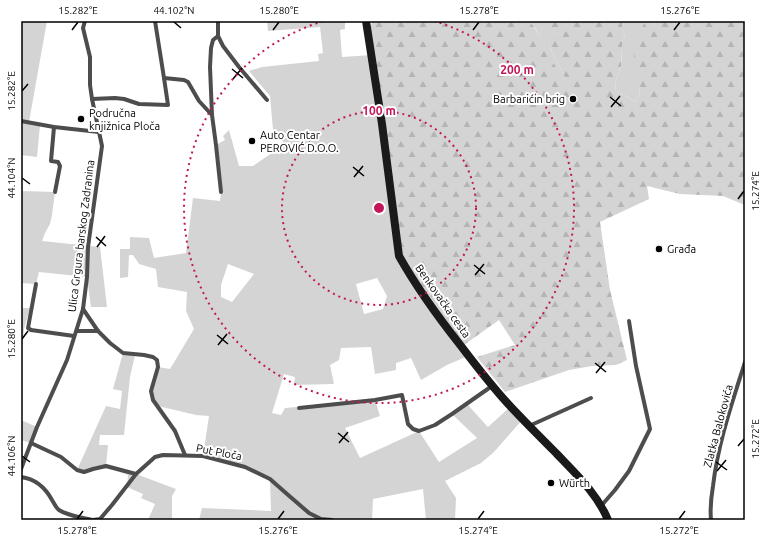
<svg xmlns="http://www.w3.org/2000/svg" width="766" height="541" viewBox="0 0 766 541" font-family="Ubuntu,sans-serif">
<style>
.grass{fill:#d4d4d4;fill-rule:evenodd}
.forest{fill:url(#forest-firs)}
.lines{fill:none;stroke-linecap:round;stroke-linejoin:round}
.minor{stroke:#4d4d4d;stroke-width:4}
.secondary{stroke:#1a1a1a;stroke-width:8}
.ticks{fill:none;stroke:#000;stroke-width:1.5}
.ring{fill:none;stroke:#c2185b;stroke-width:2;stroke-dasharray:2 4}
.poi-dot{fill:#000;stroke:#fff;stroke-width:1.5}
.labels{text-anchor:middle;stroke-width:4;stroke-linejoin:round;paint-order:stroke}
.poi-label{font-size:11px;fill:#000;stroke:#fff;text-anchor:start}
.street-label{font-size:11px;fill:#000;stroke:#fff}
.centre{fill:#c2185b;stroke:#fff;stroke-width:2}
.ring-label{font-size:12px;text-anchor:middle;font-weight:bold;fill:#c2185b;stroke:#fff;stroke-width:4;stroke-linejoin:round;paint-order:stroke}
.neatline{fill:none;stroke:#000;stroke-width:1.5}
.ticks-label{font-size:10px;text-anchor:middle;fill:#000}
</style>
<defs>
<pattern id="forest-firs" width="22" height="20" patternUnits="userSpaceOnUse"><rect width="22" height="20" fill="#d4d4d4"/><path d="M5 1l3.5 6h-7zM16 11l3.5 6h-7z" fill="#b4b4b4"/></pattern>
</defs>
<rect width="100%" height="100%" fill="#fff"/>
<g class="grass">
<polygon points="21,21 47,21 29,122 40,125 37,157 21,155"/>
<path d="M 267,21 L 345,21 L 345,29 L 340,30 L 342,57 L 372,55 L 468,356 L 447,365 L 421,380 L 411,358 L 396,363 L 396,370 L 375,374 L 371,347 L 341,348 L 339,360 L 330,365 L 334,384 L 294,385 L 295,377 L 284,374 L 272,413 L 281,415 L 285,408 L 375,400 L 380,416 L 345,428 L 360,458 L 419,431 L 439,462 L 477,438 L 452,414 L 467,404 L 488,427 L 511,406 L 523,419 L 494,452 L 481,463 L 445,481 L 456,498 L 455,520 L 426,520 L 423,489 L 373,499 L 372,520 L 199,520 L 202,508 L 271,511 L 270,479 L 245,467 L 203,456 L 209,416 L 196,415 L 158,406 C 147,391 154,383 158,367 L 170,369 L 194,329 L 186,311 L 187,292 L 158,287 L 156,269 L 139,264 L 133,255 L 129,255 L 128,277 L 120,278 L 120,249 L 130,249 L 130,237 L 149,238 L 154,258 L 186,253 L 193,198 L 220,201 L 221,192 L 216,145 L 225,140 L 223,136 L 229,130 L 239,166 L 253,166 L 285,144 L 273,130 L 270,96 L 249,71 L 262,67 L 319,61 L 318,54 L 323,53 L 320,27 L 268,31 ZM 228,264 L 254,274 L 232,302 L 221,297 L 221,285 ZM 377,278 L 387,296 L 383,309 L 364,314 L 356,284 Z"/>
<polygon points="530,21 551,21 550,26 558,34 549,46 564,75 567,89 562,85 558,73 536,29"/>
<polygon points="622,21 656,21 636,64 640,94 635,102 628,97 615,91 616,80 621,66 622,48 622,42 625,35 622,29"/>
<polygon points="21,191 55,192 52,215 50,224 45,233 42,241 100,247 107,307 91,307 87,277 39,272 36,284 21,283"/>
<polygon points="21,308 30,308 24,329 21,362"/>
<path d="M 123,353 L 135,355 L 130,377 L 124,435 L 100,435 L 99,445 L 108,445 L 106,466 L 136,474 L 176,489 L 172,496 L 172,520 L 148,520 L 155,504 L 141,498 L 143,494 L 127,487 L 128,475 C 110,469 103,465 84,472 L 77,470 L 106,406 L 120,409 L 122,391 L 113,389 Z"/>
<polygon points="21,420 37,427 31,443 21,440"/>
</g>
<path class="forest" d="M 373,21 L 530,21 C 541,36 550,55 558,72 C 561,78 561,84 566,88 L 564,75 L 549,46 L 551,38 L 558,34 L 549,26 L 551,21 L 622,21 L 622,29 L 625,35 L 622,42 L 622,48 L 621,66 L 616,80 L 615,91 L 628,97 L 635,102 L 640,94 L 632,43 L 644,24 L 655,24 L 656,21 L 745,21 L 745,205 L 723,196 L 680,194 L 647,186 L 649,199 L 600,222 L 610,290 L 627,360 L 616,365 L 592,366 L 569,370 L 505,392 L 477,357 L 515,345 L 499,320 L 461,347 L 399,256 L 368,31 Z"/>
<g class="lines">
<g class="minor">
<polyline points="155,21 164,78 184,80 188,82 199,101 211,114"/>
<polyline points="218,21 218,36 223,46 239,67 267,100"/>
<polyline points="218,36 213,40 211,48 210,67 212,115 216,145 221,192"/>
<polyline points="92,99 115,98 124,99 139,104 168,105 164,78"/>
<polyline points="21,121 54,127 99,132"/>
<polyline points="54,127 51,161 58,162 60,166 55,192"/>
<polyline points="36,284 28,328 31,330 74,336"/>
<polyline points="83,309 98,331 110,343 123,353 144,355 153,357 157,360 158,367 151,391 153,400 175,431 185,455"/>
<polyline points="77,331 98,331"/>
<polyline points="299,408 375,400 402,395 408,424 413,429 419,431 435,425 452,414 492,386"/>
<polyline points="529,426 591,398"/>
<polyline points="31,443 61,457 77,470 84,472 93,469 106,466 136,474 155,457 163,455 203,456 245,467 270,479 287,494 309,513 321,519 332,520"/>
<polyline points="21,469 37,427 67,360 83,309 87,277 88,247 102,146 92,99 90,85 90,57 83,28 85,21"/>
<path d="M 21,477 C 36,479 45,487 52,500 C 54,503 56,508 59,510 C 68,516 81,517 92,520"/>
<polyline points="601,506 615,490 629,471 650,429 636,366 629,321"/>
<polyline points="93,520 100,519 112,505 136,474"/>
<path d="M 711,520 C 710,509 711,498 713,486 C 718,443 732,403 745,362"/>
</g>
<path class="secondary" d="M 366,21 L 382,124 L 399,256 C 417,288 438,317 461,346 C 477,367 493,388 511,407 C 526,423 541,438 556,453 C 575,473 597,493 608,520"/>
</g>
<path class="ticks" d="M 174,22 L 181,28M 72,30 L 78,22M 273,30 L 279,22M 473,30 L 479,22M 674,30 L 680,22M 232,69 L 243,78M 233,79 L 242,68M 22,91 L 28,84M 610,97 L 621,106M 611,107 L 620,96M 353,167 L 364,176M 354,177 L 363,166M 22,178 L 30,184M 738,199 L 744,191M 96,237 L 106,246M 97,247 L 105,236M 474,265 L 485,274M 475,275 L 484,264M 217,335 L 228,344M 22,339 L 28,331M 218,345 L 227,334M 595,363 L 606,372M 596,373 L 605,362M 338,433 L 349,442M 339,443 L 348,432M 738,446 L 744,439M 22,456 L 30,462M 716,462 L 727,470M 717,471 L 726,460M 77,519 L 83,511M 278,519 L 284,511M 478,519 L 484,511M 679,519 L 685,511"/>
<g class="ring">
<circle cx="379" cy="208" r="97"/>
<path d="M434 21A195 195 0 1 1 324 21"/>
</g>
<g class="poi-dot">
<circle cx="573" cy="99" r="4"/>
<circle cx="81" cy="119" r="4"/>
<circle cx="252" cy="141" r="4"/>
<circle cx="659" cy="249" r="4"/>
<circle cx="551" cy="483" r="4"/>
</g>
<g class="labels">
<g class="poi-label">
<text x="565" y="103" text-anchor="end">Barbarićin brig</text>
<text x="89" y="117">Područna<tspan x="89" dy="13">knjižnica Ploča</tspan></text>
<text x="260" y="139">Auto Centar<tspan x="260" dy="13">PEROVIĆ D.O.O.</tspan></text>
<text x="667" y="253">Građa</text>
<text x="559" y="487">Würth</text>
</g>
<g class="street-label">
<text transform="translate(81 236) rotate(-83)" y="4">Ulica Grgura barskog Zadranina</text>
<text transform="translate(443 301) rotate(55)" y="4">Benkovačka cesta</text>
<text transform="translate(718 426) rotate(-75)" y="4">Zlatka Balokovića</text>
<text transform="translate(219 452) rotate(11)" y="4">Put Ploča</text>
</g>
</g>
<circle cx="379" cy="208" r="6" class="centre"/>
<g class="ring-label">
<text x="517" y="74">200 m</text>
<text x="379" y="115">100 m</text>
</g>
<rect width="766" height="541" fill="none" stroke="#ffffff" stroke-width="44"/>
<rect x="22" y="22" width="722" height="497" class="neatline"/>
<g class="ticks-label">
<text x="78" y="14">15.282°E</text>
<text x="174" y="14">44.102°N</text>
<text x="279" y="14">15.280°E</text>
<text x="479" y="14">15.278°E</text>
<text x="680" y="14">15.276°E</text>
<text transform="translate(11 91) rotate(-90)" y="4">15.282°E</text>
<text transform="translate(11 178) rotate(-90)" y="4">44.104°N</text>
<text transform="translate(755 191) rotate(-90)" y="4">15.274°E</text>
<text transform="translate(11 339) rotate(-90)" y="4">15.280°E</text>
<text transform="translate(755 439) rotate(-90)" y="4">15.272°E</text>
<text transform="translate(11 456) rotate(-90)" y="4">44.106°N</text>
<text x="77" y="534">15.278°E</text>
<text x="278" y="534">15.276°E</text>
<text x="478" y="534">15.274°E</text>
<text x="679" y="534">15.272°E</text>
</g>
</svg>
